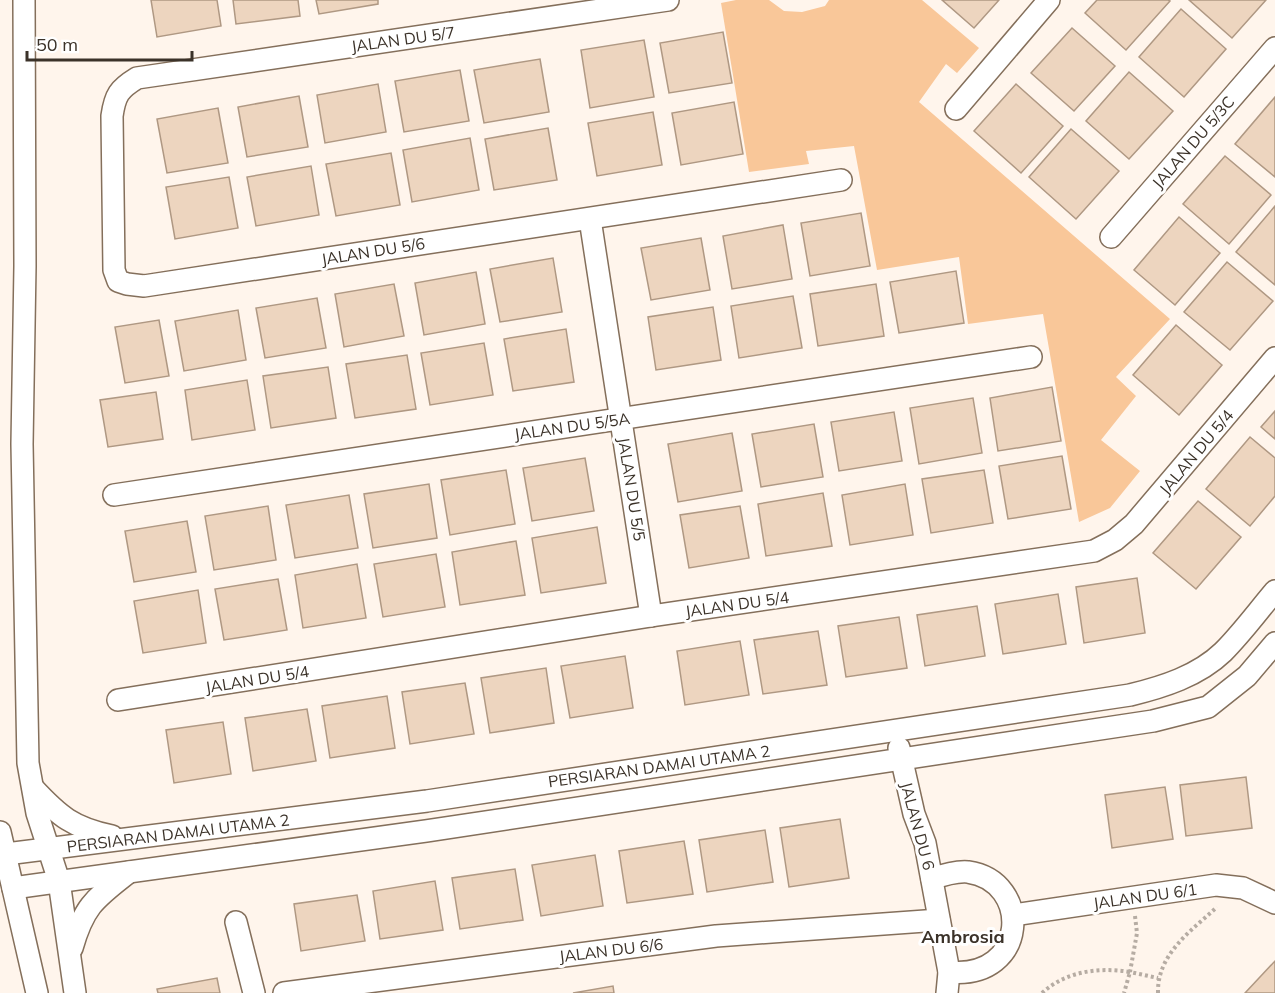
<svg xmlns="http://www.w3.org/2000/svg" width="1275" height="993" viewBox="0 0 1275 993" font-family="Mulish,sans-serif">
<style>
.green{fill:#f9c799}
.building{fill:#edd5bf;stroke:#af9883;stroke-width:1.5}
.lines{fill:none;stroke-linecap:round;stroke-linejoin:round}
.minor-casing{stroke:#846f5b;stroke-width:24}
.path{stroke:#b6aca3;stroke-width:4;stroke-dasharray:3 3;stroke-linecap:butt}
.minor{stroke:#fff;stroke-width:21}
.labels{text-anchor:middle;stroke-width:6;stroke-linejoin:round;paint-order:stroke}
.street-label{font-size:16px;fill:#3b3229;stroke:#fff}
.neighbourhood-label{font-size:18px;font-weight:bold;fill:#3b3229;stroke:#fff}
</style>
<rect width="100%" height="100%" fill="#fff5ec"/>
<polygon class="green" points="736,0 769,0 784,11 802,12 825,6 829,0 922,0 979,48 957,73 946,64 919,102 1170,319 1116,377 1136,396 1101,440 1140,471 1110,508 1079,522 1043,314 968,324 959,257 877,270 854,146 806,151 809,164 749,172 721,3"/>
<g class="building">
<polygon points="151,0 217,0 221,26 157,37"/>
<polygon points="233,0 298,0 300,16 236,24"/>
<polygon points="316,0 378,0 378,4 319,14"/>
<polygon points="942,0 999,0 974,28"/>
<polygon points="1097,0 1168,0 1170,1 1126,50 1085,13"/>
<polygon points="1189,0 1266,0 1232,38"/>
<polygon points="1181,9 1226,49 1184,97 1139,57"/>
<polygon points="1072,28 1115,66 1074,111 1031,73"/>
<polygon points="723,32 732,83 669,93 660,43"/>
<polygon points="644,40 654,97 590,108 581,50"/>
<polygon points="540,59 549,112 484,123 474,70"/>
<polygon points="460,70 469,121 404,132 395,81"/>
<polygon points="1129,72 1173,111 1129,159 1086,121"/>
<polygon points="378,84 386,132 325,143 317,95"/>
<polygon points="1016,84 1063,126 1021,173 974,131"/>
<polygon points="299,96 308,147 247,157 238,107"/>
<polygon points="1275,97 1275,177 1235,144"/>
<polygon points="734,102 743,154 681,165 672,113"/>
<polygon points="218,108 228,163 167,173 157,119"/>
<polygon points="653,112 662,165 597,176 588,123"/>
<polygon points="548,128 557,180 494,190 485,139"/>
<polygon points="1071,129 1119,171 1076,219 1029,177"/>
<polygon points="470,138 479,190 412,202 403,150"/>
<polygon points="391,153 400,205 336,216 326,164"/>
<polygon points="1225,156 1271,195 1229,244 1183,204"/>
<polygon points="311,166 319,215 256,226 247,177"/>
<polygon points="229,177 238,228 175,239 166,187"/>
<polygon points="1275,206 1275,285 1236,252"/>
<polygon points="861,213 870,266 810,276 801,223"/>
<polygon points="1179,217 1220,253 1175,305 1134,270"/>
<polygon points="783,225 792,279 732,289 723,236"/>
<polygon points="701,238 710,290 651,300 641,248"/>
<polygon points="553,258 562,312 500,322 490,269"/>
<polygon points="1227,262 1273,301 1230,350 1184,312"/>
<polygon points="956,271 964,323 899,333 890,282"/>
<polygon points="476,272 485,324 424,335 415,283"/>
<polygon points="394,284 404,336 344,347 335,294"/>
<polygon points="876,284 884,336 818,346 810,294"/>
<polygon points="793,296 802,348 739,358 731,306"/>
<polygon points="317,298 326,348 265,358 256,308"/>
<polygon points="713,307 721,360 656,370 648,317"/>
<polygon points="238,310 246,360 184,371 175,321"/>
<polygon points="159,320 169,376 125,383 115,327"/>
<polygon points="1176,325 1222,365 1179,415 1133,375"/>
<polygon points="566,329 574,382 513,391 504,339"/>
<polygon points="484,343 493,395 430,405 421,353"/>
<polygon points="407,355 416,409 355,418 346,364"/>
<polygon points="328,367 336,418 271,428 263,376"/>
<polygon points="247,380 255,430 192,440 185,390"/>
<polygon points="1052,387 1061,441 998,451 990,398"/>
<polygon points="156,392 163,439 108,447 100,400"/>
<polygon points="973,398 982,453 919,464 910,408"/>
<polygon points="1275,411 1275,439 1261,427"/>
<polygon points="894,412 902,461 839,471 831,422"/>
<polygon points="814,424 823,477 761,487 752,434"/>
<polygon points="732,433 742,491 678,502 668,444"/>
<polygon points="1250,437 1275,458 1275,496 1250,526 1206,489"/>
<polygon points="1062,456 1071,509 1008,519 999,466"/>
<polygon points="585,458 594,511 532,521 523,468"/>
<polygon points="506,470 515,524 450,535 441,480"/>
<polygon points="984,470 993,523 931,533 922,479"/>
<polygon points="429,484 437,538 373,548 364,494"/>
<polygon points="905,484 913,535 850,545 842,495"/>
<polygon points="823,493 832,546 766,556 758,504"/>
<polygon points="349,495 358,548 295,558 286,505"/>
<polygon points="1198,501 1241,537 1196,589 1153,553"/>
<polygon points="268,506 276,560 214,570 205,516"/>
<polygon points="740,506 749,558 689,568 680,515"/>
<polygon points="187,521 196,572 134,582 125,531"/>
<polygon points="597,527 606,583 541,593 532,538"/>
<polygon points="516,541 525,595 460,605 452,552"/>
<polygon points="436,554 445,607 383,617 374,564"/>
<polygon points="357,564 366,618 303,628 295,575"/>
<polygon points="1137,578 1145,633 1084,643 1076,587"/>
<polygon points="278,579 287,630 224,640 215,589"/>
<polygon points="198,590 206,643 143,653 134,601"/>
<polygon points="1058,594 1066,644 1003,654 995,604"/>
<polygon points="977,606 985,656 925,666 917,615"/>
<polygon points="899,617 907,668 846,677 838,626"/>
<polygon points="818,631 827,685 763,694 754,640"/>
<polygon points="740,641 749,695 685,705 677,651"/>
<polygon points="625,656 633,708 570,718 561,666"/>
<polygon points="546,668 554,723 490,733 481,678"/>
<polygon points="465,683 474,734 410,744 402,692"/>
<polygon points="387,696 395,748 330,758 322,706"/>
<polygon points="307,709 316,761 253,771 245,718"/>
<polygon points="223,722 231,774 174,783 166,730"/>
<polygon points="1246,777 1252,828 1186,836 1180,785"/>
<polygon points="1165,787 1173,839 1112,848 1105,795"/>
<polygon points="840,819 849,878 789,887 780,828"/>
<polygon points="765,830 773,882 707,892 699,840"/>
<polygon points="684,841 693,894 627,903 619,851"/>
<polygon points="595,855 603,906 541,916 532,865"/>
<polygon points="515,869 523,920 460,929 452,878"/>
<polygon points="435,881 443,930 380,939 373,891"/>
<polygon points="357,895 365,941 301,951 294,904"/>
<polygon points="1275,961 1275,993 1245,993"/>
<polygon points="217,978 220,993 158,993 157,989"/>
<polygon points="613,986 614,993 573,993"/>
</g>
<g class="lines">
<g class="minor-casing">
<g id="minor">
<polyline points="24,0 25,266 22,444 28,763 37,813 59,881 75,993"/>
<path d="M 668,0 L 137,78 C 119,89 115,95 112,116 L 114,270 L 118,281 L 127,284 L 144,286 L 841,180"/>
<polyline points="956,109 1049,0"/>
<polyline points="590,219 651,616"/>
<polyline points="1111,237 1275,48"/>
<polyline points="114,495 1031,357"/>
<polyline points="118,700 651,616 1094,551 1115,540 1134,524 1275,358"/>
<polyline points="899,748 914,814 925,843 949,972 947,993"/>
<path d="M 33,788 C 59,816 73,828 112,836"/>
<polyline points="0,832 37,993"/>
<path d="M 6,854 L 427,801 L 1130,695 C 1163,687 1198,676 1223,652 C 1242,633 1258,611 1275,591"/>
<path d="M 932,879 C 943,875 956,871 968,872 C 1032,881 1029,980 949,972"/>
<polyline points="13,888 426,831 1153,721 1208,707 1247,676 1275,643"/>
<polyline points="1013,915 1216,885 1243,888 1275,903"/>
<polyline points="236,922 254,993"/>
<path d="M 72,948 C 84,905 96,898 129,872"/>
<polyline points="284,993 716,936 939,920"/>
</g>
</g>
<g class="path">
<polyline points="1135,916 1137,933 1130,972 1158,978"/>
<path d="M 1042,993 C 1066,971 1099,967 1130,972 L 1124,993"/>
<path d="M 1158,993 C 1157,954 1191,931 1217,907"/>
</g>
<use href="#minor" class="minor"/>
</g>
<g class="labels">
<g class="street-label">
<text transform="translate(403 39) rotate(-8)" y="6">JALAN DU 5/7</text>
<text transform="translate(1193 142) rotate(-49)" y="6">JALAN DU 5/3C</text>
<text transform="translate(373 251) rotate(-9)" y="6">JALAN DU 5/6</text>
<text transform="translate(572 426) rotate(-8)" y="6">JALAN DU 5/5A</text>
<text transform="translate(1196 452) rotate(-50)" y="6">JALAN DU 5/4</text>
<text transform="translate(632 489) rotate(81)" y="6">JALAN DU 5/5</text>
<text transform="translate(737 604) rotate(-8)" y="6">JALAN DU 5/4</text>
<text transform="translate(257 679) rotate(-9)" y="6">JALAN DU 5/4</text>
<text transform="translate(659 766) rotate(-8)" y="6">PERSIARAN DAMAI UTAMA 2</text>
<text transform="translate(918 826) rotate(75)" y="6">JALAN DU 6</text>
<text transform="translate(178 833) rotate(-7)" y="6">PERSIARAN DAMAI UTAMA 2</text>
<text transform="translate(1145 896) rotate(-8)" y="6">JALAN DU 6/1</text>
<text transform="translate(611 950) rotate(-7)" y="6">JALAN DU 6/6</text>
</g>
<g class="neighbourhood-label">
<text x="963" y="943">Ambrosia</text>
</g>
</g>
<path d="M27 51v9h165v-9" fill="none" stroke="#3b3229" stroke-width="3"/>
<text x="36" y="51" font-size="18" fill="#3b3229" stroke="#ffffff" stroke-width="4.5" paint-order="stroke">50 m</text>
</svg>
